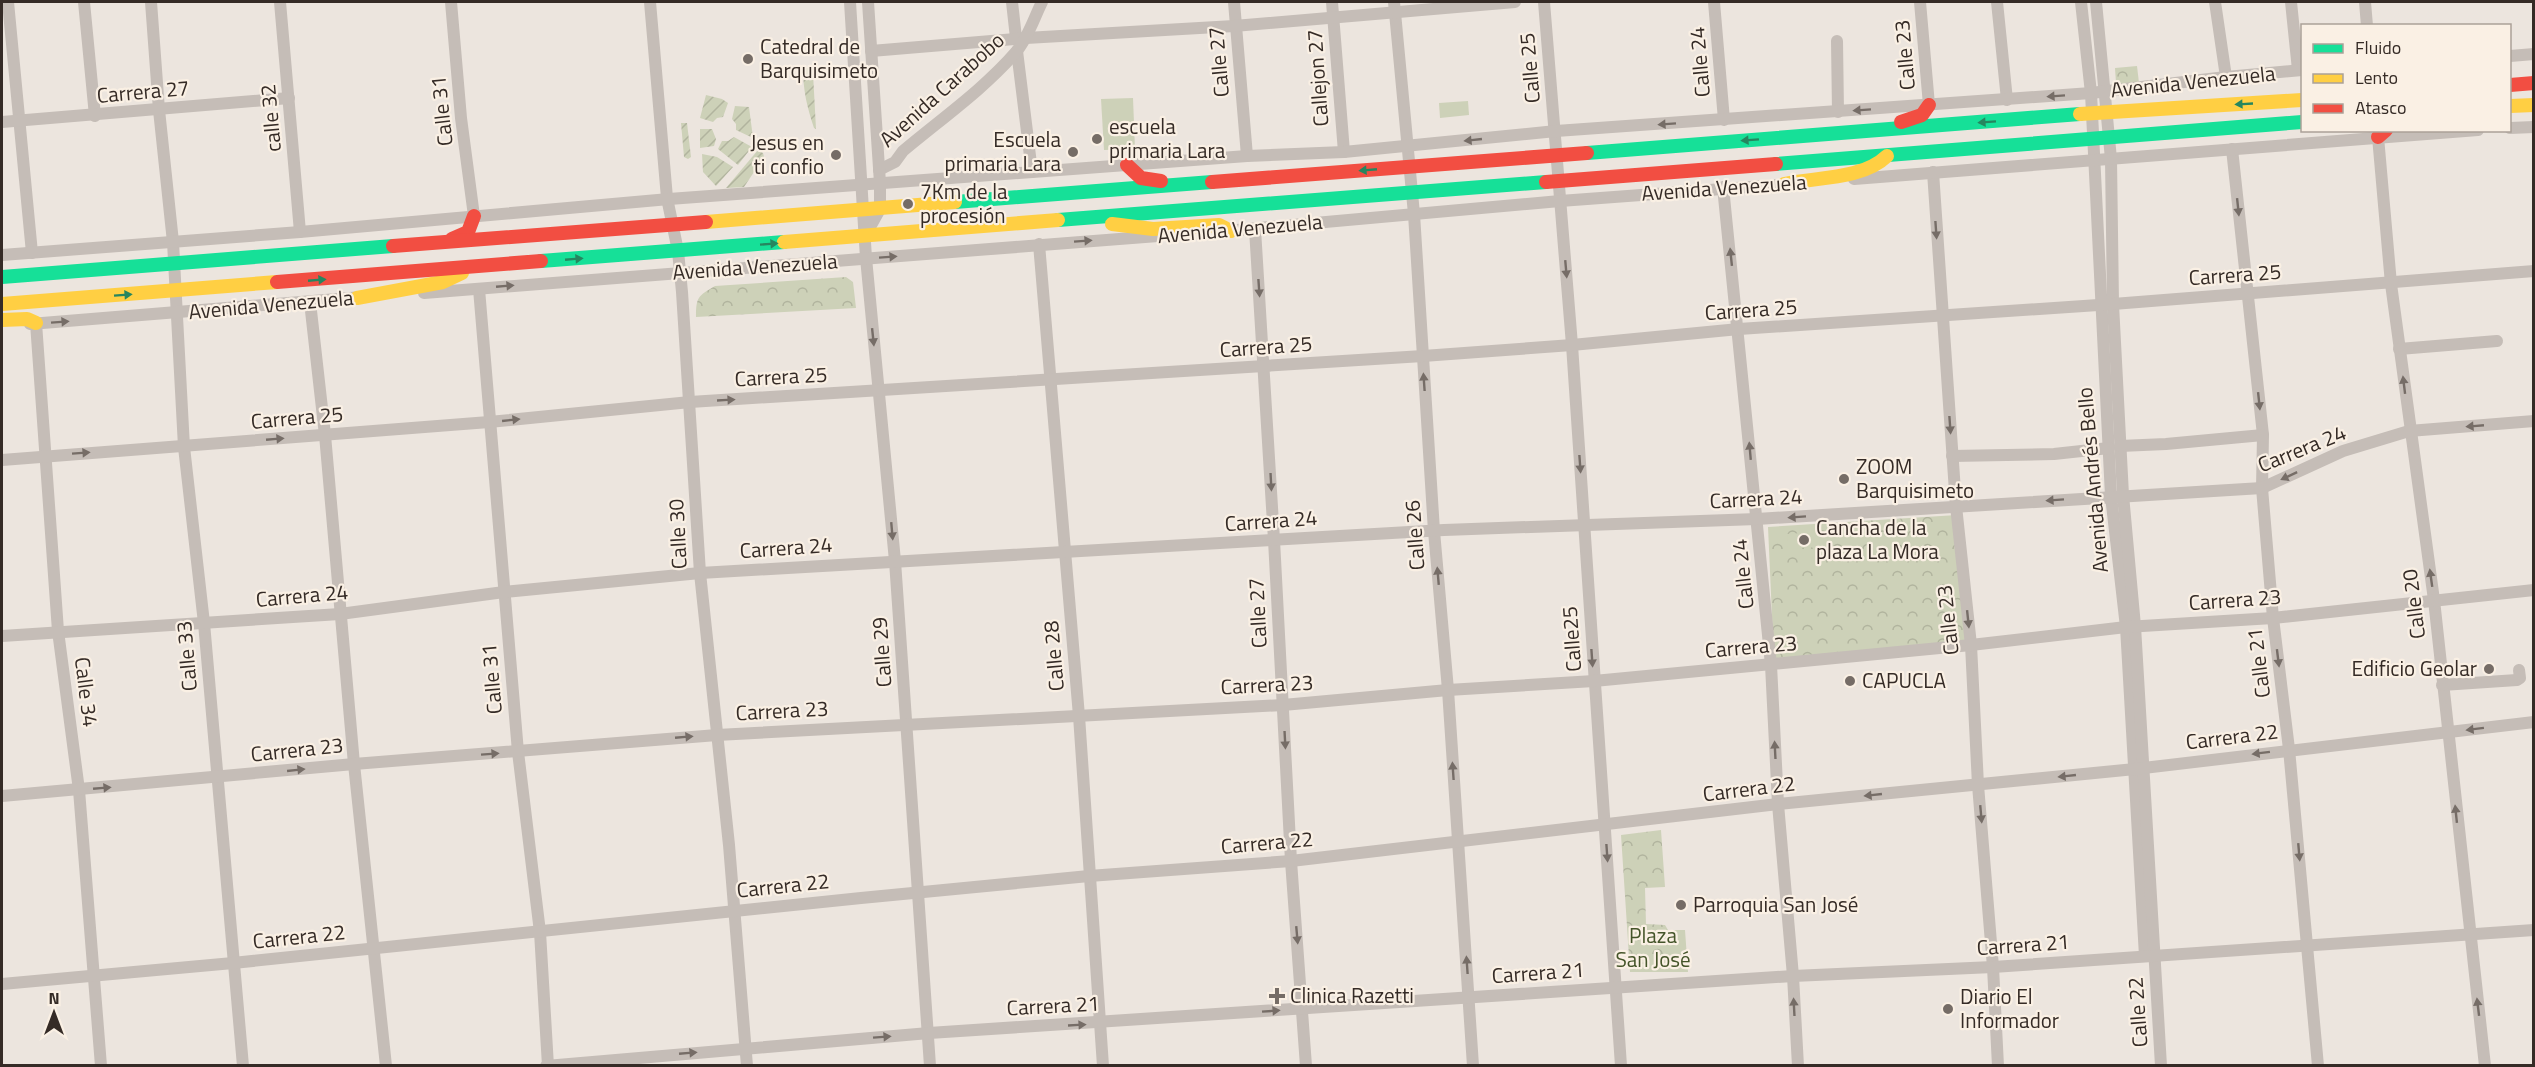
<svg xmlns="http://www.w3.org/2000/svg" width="2535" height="1067" viewBox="0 0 2535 1067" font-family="'Titillium Web',sans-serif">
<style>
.park{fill:url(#park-crowns)}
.garden{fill:url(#garden-furrows)}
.pitch{fill:#cdd1b8}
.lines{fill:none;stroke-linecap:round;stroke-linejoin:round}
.street{stroke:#c5bdb7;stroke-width:12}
.fast{stroke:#16e098;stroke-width:14}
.slow{stroke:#ffcf43;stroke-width:14}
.jam{stroke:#f24e42;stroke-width:14}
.oneway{fill:#766d67}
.oneway2{fill:#26865f}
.poi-dot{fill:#756c66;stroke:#faf0e4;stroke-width:2}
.labels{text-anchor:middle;stroke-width:4.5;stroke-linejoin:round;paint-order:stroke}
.poi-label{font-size:21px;fill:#352b26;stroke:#faf0e4;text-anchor:start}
.street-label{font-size:21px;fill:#352b26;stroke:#faf0e4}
.park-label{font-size:21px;fill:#445429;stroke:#faf0e4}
</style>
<defs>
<pattern id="park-crowns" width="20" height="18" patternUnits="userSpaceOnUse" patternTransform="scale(1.5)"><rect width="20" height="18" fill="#cdd1b8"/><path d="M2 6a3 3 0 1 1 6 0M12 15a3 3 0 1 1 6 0" fill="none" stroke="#b1b49e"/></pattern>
<pattern id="garden-furrows" width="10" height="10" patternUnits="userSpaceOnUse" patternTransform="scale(1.5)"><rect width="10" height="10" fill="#cdd1b8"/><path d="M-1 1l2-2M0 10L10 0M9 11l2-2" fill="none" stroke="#b1b49e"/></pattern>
</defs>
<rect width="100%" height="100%" fill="#ece5de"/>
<g class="park">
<polygon points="2137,66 2139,83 2120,85 2116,83 2115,68"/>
<path d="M 846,277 L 853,282 L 856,308 L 696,317 C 696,297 698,296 715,286 Z"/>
<polygon points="1957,515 1968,644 1774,661 1768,527"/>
<polygon points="1661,830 1665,887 1645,888 1646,924 1665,925 1668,930 1685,930 1688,972 1630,972 1621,835"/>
</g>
<g class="garden">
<path d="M 803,68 L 824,68 L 824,73 L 813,73 L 816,129 L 814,128 C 807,107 803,90 803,68 Z"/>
<polygon points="706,95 722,99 728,103 723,117 717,118 713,122 700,118"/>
<polygon points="735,106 749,107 753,138 736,130 736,124 732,119"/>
<polygon points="681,123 687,123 691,157 688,159 684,157"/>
<polygon points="700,129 712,129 716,139 714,146 700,148"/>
<polygon points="734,137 752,147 738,165 718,149 722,141 728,141"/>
<polygon points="758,150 763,153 764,157 744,187 726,188"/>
<polygon points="702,154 717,157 733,167 716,186 703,172"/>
</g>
<g class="pitch">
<polygon points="1133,98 1135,149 1104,150 1101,99"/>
<polygon points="1468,101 1469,115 1440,118 1439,103"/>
<polygon points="1820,532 1819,547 1788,549 1787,534"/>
</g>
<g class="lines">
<g class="street">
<polyline points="8,2 32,253"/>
<polyline points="84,2 95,116"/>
<polyline points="151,2 159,110 173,242 184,447 204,623 243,1066"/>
<polyline points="280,2 300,232"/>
<polyline points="451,2 461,118 474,216"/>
<polyline points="650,2 667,198 678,251 682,292 700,573 729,845 747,1066"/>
<polyline points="850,2 866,258 895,561 930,1066"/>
<polyline points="1012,2 1016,38"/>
<polyline points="1234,2 1247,156"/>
<polyline points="1332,2 1344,152"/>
<polyline points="1394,2 1414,214 1434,531 1448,690 1473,1066"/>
<polyline points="1544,2 1572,345 1621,1066"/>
<polyline points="1714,2 1724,120"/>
<polyline points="1920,2 1929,105"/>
<polyline points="1997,2 2007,100"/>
<polyline points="2081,2 2091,93 2111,496 2126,627 2145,956"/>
<polyline points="2096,2 2111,159 2113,304 2123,495 2135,626 2161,1066"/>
<polyline points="2215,2 2226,77"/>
<polyline points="2291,2 2298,70"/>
<polyline points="2365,2 2367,26"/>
<polyline points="1837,41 1838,112"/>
<polyline points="871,51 1026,38 1234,26 1515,2"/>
<polyline points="1017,51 1032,172"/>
<polyline points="2510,56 2534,54"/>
<polyline points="2,122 289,98"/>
<polyline points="2510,128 2534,127"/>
<polyline points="2378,137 2391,284 2434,600 2485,1066"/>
<polyline points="2232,149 2263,435 2262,488 2273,618 2289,749 2318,1066"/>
<path d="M 879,170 L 895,162 L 903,151 C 941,119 984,89 1016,52 C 1028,38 1034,18 1042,2"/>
<polyline points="1933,172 1956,506 1971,645 1978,785 1993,967 1998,1066"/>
<polyline points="1854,179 2478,130"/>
<polyline points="1723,187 1771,665 1778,804 1793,976 1798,1066"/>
<polyline points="1255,229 1274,540 1291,861 1306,1066"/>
<polyline points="1226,231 1560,201 1791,184"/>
<polyline points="865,236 880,209 880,183 868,2"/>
<polyline points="1039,244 1079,716 1103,1066"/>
<polyline points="2,255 300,232 669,199 1247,156 1344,152 1556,131 2091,93 2226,77 2302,70"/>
<polyline points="479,289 518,752 540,932 548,1066"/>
<polyline points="424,293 1158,236"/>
<polyline points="310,302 325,435 354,764 386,1066"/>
<polyline points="36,323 58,631 79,790 101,1066"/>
<polyline points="30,324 362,297"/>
<polyline points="2399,349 2497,341"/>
<polyline points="2120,446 2166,444 2263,435"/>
<polyline points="1952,456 2054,454 2109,448"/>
<polyline points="2,460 489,422 690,402 1423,356 1572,345 1739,329 2113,304 2534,271"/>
<polyline points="2,636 340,614 504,592 700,573 1444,530 1757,519 2262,488 2343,451 2409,431 2534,421"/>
<polyline points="2442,685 2517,680 2520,678 2519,670"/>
<polyline points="2,796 354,764 717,735 1283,705 1448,690 1594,681 1971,645 2126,627 2273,618 2534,590"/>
<polyline points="2,984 233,963 861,898 1089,876 1291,861 1778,804 2135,769 2534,722"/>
<polyline points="546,1066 929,1033 1793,976 1993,967 2534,930"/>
</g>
<g class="fast">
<polyline points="1587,153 2080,114"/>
<polyline points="1776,164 2302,122"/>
<polyline points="955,202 1212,182"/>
<polyline points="1058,220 1546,182"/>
<polyline points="541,261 784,242"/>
<polyline points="2,277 393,246"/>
</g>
<g class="slow">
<polyline points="2510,106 2534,105"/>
<polyline points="2080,114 2302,100"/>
<path d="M 1784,184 C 1816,177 1862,180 1887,156"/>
<polyline points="706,222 955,202"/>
<polyline points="1112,224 1153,229 1219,225 1231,231"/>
<polyline points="784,242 1058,220"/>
<polyline points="357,298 443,282 462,273"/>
<polyline points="2,304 277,282"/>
<polyline points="2,320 27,319 36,323"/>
</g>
<g class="jam">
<polyline points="2510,85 2534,83"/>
<polyline points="1901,122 1922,115 1929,105"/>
<polyline points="2378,137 2386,130"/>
<polyline points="1127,165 1141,178 1161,181"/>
<polyline points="1212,182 1587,153"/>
<polyline points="1546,182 1776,164"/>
<polyline points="452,239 468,232 474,216"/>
<polyline points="393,246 706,222"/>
<polyline points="277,282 541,261"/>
</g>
</g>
<defs><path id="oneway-solid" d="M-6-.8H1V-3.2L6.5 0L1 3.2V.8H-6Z" transform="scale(1.5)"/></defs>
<g class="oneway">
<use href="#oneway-solid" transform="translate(2056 96) rotate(176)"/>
<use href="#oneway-solid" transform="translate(1862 110) rotate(176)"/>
<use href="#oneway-solid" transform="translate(1667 124) rotate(176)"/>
<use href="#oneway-solid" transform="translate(1473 140) rotate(174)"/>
<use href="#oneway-solid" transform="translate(2238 207) rotate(84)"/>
<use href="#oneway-solid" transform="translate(1936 230) rotate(86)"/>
<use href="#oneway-solid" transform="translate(1083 241) rotate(-4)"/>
<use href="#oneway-solid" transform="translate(888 257) rotate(-4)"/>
<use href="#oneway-solid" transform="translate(1731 257) rotate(-96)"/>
<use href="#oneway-solid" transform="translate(1566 269) rotate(85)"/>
<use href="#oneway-solid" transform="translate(505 286) rotate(-5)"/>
<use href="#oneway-solid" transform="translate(1259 288) rotate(86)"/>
<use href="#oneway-solid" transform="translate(60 322) rotate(-4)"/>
<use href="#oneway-solid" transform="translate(873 337) rotate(84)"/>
<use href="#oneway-solid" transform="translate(1424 382) rotate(-94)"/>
<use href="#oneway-solid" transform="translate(2404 385) rotate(-97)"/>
<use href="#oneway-solid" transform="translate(726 400) rotate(-3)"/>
<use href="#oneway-solid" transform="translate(2259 401) rotate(84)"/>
<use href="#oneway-solid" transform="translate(511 420) rotate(-6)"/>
<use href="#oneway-solid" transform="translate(1950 425) rotate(86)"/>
<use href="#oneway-solid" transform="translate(2475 426) rotate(175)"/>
<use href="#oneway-solid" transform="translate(275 439) rotate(-5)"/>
<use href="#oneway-solid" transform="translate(1750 451) rotate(-95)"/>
<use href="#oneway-solid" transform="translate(81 453) rotate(-4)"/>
<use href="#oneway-solid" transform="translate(1580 464) rotate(86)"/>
<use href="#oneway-solid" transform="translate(2289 476) rotate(155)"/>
<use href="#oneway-solid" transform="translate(1271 482) rotate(87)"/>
<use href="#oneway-solid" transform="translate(2055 500) rotate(176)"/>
<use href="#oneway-solid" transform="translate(1797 517) rotate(176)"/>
<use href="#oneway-solid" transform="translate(892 531) rotate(85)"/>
<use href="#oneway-solid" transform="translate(1438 576) rotate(-95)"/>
<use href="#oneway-solid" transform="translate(2431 578) rotate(-98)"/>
<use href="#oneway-solid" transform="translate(1968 619) rotate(84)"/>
<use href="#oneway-solid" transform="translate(1592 658) rotate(86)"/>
<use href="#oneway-solid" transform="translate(2278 658) rotate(83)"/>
<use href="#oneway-solid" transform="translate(2475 729) rotate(173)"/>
<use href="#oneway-solid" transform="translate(684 737) rotate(-5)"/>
<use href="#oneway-solid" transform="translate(1285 740) rotate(87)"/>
<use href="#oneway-solid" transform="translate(1775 750) rotate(-93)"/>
<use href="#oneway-solid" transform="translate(2261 753) rotate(173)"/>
<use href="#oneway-solid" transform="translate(490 754) rotate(-4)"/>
<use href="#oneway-solid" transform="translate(296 770) rotate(-6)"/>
<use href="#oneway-solid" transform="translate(1453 771) rotate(-94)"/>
<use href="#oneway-solid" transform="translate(2067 776) rotate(174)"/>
<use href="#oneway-solid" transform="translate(102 788) rotate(-5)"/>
<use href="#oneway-solid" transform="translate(1873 795) rotate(174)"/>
<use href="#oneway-solid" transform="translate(1981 814) rotate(85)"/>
<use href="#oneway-solid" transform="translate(2456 814) rotate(-96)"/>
<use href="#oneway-solid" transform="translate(2299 852) rotate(85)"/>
<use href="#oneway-solid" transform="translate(1607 853) rotate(86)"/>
<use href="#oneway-solid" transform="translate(1297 935) rotate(85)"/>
<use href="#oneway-solid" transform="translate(1467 965) rotate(-94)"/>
<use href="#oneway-solid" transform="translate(1794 1007) rotate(-93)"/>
<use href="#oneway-solid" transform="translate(2478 1007) rotate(-97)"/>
<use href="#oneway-solid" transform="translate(1271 1011) rotate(-4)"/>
<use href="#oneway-solid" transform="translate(1077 1025) rotate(-3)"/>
<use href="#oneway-solid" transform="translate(882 1037) rotate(-4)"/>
<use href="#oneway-solid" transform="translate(688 1053) rotate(-5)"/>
</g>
<g class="oneway2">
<use href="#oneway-solid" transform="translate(2244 104) rotate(177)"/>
<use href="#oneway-solid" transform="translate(1987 122) rotate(176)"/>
<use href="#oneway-solid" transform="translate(1750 140) rotate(176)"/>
<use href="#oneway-solid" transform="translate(1368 170) rotate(175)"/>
<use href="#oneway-solid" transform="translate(769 244) rotate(-4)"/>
<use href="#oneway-solid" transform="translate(574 259) rotate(-5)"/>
<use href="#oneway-solid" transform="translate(317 280) rotate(-5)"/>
<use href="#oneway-solid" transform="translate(123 295) rotate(-4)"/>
</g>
<g class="poi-dot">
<circle cx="748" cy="59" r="6"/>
<circle cx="1097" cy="139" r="6"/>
<circle cx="1073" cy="152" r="6"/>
<circle cx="836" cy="155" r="6"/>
<circle cx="908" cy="204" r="6"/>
<circle cx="1844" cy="479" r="6"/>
<circle cx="1804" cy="540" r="6"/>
<circle cx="2489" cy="669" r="6"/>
<circle cx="1850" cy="681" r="6"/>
<circle cx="1681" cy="905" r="6"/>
<path d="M1274 987h6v6h6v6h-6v6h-6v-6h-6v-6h6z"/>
<circle cx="1948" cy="1009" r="6"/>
</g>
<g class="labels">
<g class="poi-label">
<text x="760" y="54">Catedral de<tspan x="760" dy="24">Barquisimeto</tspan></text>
<text x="1109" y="134">escuela<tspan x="1109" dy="24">primaria Lara</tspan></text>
<text x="1061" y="147" text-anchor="end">Escuela<tspan x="1061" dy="24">primaria Lara</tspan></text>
<text x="824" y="150" text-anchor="end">Jesus en<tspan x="824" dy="24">ti confio</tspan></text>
<text x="920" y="199">7Km de la<tspan x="920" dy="24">procesión</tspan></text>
<text x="1856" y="474">ZOOM<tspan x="1856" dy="24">Barquisimeto</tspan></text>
<text x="1816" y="535">Cancha de la<tspan x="1816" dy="24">plaza La Mora</tspan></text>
<text x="2477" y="676" text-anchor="end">Edificio Geolar</text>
<text x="1862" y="688">CAPUCLA</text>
<text x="1693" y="912">Parroquia San José</text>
<text x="1290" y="1003">Clinica Razetti</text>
<text x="1960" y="1004">Diario El<tspan x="1960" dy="24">Informador</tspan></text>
</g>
<g class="street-label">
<text transform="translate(1905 55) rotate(-95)" y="7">Calle 23</text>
<text transform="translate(1219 62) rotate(-95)" y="7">Calle 27</text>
<text transform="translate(1700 62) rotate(-95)" y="7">Calle 24</text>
<text transform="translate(1530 68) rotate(-95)" y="7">Calle 25</text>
<text transform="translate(1318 78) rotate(-94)" y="7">Callejon 27</text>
<text transform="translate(2193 82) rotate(-6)" y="7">Avenida Venezuela</text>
<text transform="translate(942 90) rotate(-42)" y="7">Avenida Carabobo</text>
<text transform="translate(143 92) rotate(-5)" y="7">Carrera 27</text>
<text transform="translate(442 111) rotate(-96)" y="7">Calle 31</text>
<text transform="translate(271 118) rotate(-95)" y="7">calle 32</text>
<text transform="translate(1724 188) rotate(-4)" y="7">Avenida Venezuela</text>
<text transform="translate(1240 229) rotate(-5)" y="7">Avenida Venezuela</text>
<text transform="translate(755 267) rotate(-4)" y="7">Avenida Venezuela</text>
<text transform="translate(2235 275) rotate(-4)" y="7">Carrera 25</text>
<text transform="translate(271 305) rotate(-5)" y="7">Avenida Venezuela</text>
<text transform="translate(1751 310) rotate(-4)" y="7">Carrera 25</text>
<text transform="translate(1266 347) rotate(-4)" y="7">Carrera 25</text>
<text transform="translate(781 377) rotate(-3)" y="7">Carrera 25</text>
<text transform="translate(297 418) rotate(-5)" y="7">Carrera 25</text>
<text transform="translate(2302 449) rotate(-22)" y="7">Carrera 24</text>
<text transform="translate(2093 480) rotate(-95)" y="7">Avenida Andrés Bello</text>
<text transform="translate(1756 499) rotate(-3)" y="7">Carrera 24</text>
<text transform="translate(1271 521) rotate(-4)" y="7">Carrera 24</text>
<text transform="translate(678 534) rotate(-93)" y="7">Calle 30</text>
<text transform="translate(1415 535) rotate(-94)" y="7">Calle 26</text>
<text transform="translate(786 548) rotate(-4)" y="7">Carrera 24</text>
<text transform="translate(1743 574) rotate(-96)" y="7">Calle 24</text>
<text transform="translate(302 596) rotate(-5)" y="7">Carrera 24</text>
<text transform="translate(2235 600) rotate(-4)" y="7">Carrera 23</text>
<text transform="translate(2414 604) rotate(-97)" y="7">Calle 20</text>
<text transform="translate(1258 613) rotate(-93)" y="7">Calle 27</text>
<text transform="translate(1948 620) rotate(-96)" y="7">Calle 23</text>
<text transform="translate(1572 639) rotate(-94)" y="7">Calle25</text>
<text transform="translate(1751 647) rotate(-5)" y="7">Carrera 23</text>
<text transform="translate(882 652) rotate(-94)" y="7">Calle 29</text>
<text transform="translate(187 656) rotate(-95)" y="7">Calle 33</text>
<text transform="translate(1054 656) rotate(-95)" y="7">Calle 28</text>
<text transform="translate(2259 663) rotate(-97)" y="7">Calle 21</text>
<text transform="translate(492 679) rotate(-95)" y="7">Calle 31</text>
<text transform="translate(1267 685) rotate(-3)" y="7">Carrera 23</text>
<text transform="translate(86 692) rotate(83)" y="7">Calle 34</text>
<text transform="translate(782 711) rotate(-3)" y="7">Carrera 23</text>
<text transform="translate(2232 737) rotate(-7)" y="7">Carrera 22</text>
<text transform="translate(297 750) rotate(-6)" y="7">Carrera 23</text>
<text transform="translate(1749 789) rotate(-7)" y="7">Carrera 22</text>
<text transform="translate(1267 843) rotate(-5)" y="7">Carrera 22</text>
<text transform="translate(783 886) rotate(-6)" y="7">Carrera 22</text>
<text transform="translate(299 937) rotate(-6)" y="7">Carrera 22</text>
<text transform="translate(2023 945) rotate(-4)" y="7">Carrera 21</text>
<text transform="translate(1538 973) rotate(-4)" y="7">Carrera 21</text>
<text transform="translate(1053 1006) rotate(-3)" y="7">Carrera 21</text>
<text transform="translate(2138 1012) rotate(-94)" y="7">Calle 22</text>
</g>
<g class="park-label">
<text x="1653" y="943">Plaza<tspan x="1653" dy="24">San José</tspan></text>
</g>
</g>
<rect width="2535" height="1067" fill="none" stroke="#352b26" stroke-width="6"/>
<rect x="2301" y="24" width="210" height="108" fill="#faf0e4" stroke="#aba198" stroke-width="1.5"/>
<rect x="2313" y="44" width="30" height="9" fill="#16e098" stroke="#aba198" stroke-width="1.5"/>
<text x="2355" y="54" font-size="18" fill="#352b26">Fluido</text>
<rect x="2313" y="74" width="30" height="9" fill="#ffcf43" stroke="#aba198" stroke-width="1.5"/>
<text x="2355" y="84" font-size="18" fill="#352b26">Lento</text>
<rect x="2313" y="104" width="30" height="9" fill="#f24e42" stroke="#aba198" stroke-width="1.5"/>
<text x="2355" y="114" font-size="18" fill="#352b26">Atasco</text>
<g transform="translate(54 1013)" stroke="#faf0e4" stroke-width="4.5" paint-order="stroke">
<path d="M0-4.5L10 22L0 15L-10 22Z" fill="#352b26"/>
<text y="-9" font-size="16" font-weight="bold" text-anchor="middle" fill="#352b26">N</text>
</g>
</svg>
